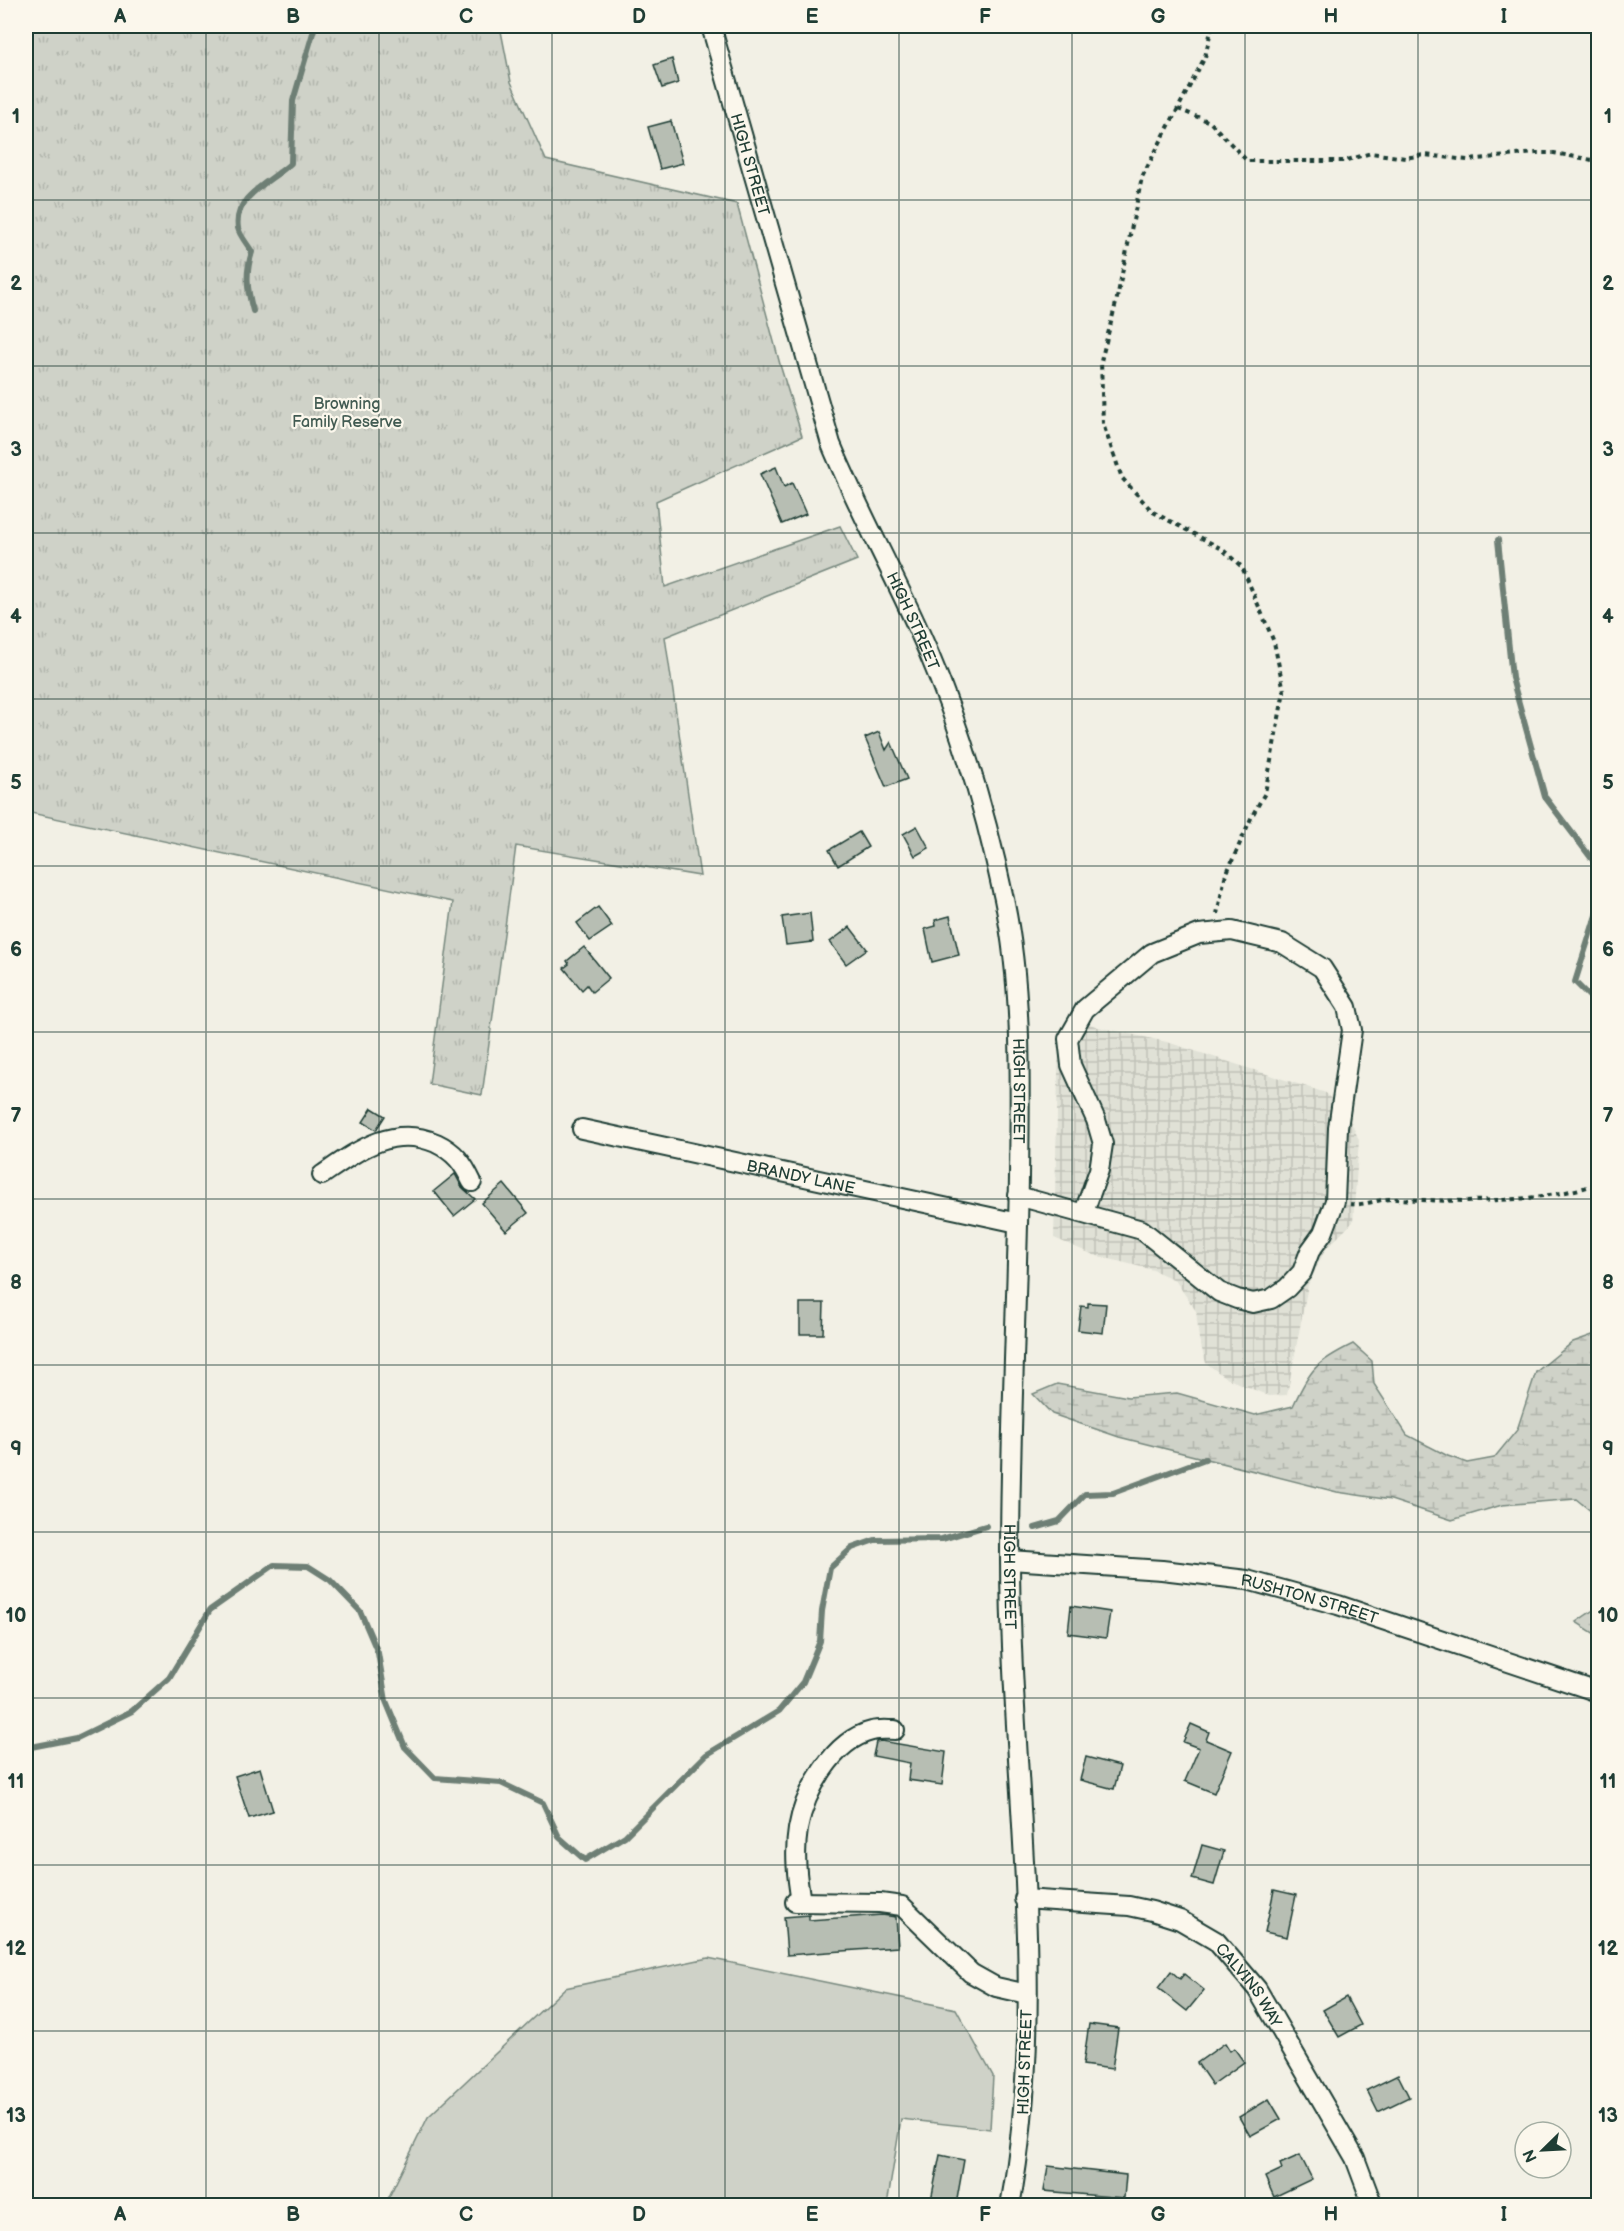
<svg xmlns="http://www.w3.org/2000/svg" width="1624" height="2231" viewBox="0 0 1624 2231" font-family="'Balsamiq Sans',sans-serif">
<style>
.industrial{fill:url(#industrial-grid)}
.grass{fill:#cfd2c8;stroke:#77887e;stroke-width:1.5}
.wetland{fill:url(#wetland-marsh);stroke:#77887e;stroke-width:1.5}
.park{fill:url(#park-tufts);stroke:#77887e;stroke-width:1.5}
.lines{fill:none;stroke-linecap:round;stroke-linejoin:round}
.stream{stroke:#6e7f75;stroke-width:6}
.building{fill:#b7beb3;stroke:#1f3d34;stroke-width:1.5}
.minor-casing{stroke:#1f3d34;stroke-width:22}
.path{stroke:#1f3d34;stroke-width:4;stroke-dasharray:4.5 4.5;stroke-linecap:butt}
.minor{stroke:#fbf7ec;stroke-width:18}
.grid{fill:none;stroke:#1f3d34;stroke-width:1.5;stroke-opacity:0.55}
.labels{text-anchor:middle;stroke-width:4.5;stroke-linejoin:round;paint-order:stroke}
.street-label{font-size:16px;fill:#1f3d34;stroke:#fbf7ec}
.park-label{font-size:16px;fill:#425b52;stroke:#fbf7ec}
.neatline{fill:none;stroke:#1f3d34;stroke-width:2}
.grid-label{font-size:20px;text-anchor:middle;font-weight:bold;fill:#1f3d34}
</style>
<defs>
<pattern id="industrial-grid" width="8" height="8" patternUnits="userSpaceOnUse" patternTransform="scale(1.5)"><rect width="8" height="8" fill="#e0e1d6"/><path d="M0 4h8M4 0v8" fill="none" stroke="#c0c2b8"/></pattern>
<pattern id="wetland-marsh" width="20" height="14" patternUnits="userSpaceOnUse" patternTransform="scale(1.5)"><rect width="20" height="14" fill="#cfd2c8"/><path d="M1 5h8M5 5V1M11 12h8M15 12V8" fill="none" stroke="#b1b5ac"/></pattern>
<pattern id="park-tufts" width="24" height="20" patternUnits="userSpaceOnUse" patternTransform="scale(1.5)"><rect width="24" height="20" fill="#cfd2c8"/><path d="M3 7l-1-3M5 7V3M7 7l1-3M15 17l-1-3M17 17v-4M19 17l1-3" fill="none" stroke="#b1b5ac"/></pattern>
</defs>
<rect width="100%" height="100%" fill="#f2f0e5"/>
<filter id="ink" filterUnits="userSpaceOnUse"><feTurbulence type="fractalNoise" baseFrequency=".0167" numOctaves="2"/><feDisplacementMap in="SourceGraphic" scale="12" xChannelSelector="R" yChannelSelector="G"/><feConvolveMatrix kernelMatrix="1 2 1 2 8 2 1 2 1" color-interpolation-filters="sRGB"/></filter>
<g filter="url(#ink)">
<polygon class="industrial" points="1082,1021 1098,1027 1167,1042 1326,1093 1351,1122 1359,1140 1353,1222 1325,1250 1308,1285 1287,1395 1269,1396 1226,1378 1206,1363 1199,1339 1196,1311 1175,1280 1153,1270 1094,1255 1054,1238 1059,1033 1069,1022"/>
<polygon class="grass" points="708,1958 956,2009 993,2076 990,2129 901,2119 887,2205 385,2205 428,2117 565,1988"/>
<g class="wetland">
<path d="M 1598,1333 L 1598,1517 L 1576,1499 L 1502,1505 L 1452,1520 L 1391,1500 L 1337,1492 L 1119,1437 L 1052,1414 L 1033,1394 L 1057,1384 L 1128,1397 L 1177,1393 L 1255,1415 L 1293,1406 C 1310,1369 1316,1362 1353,1344 L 1372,1361 L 1374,1384 L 1407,1435 L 1448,1456 L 1467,1463 L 1494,1458 L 1517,1430 L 1536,1372 L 1573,1342 Z"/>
<polygon points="1598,1607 1598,1636 1576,1622"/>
</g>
<polygon class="park" points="26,26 500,26 511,82 546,160 737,204 781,368 802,436 656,501 665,587 840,526 857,560 665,637 700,876 516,846 482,1095 429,1084 453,902 26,812"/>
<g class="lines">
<g class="stream">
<path d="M 253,311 C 247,289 245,274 252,252 C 248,245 240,236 238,228 C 233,196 271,182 291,163 L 293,101 L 315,26"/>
<polyline points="1498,540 1512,678 1545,797 1598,867"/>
<polyline points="1598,909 1575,982 1598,1005"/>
<polyline points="1035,1528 1059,1521 1085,1494 1113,1493 1205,1459"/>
<polyline points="26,1748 77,1738 132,1711 169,1678 210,1610 274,1565 308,1566 330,1580 360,1611 378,1653 386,1701 405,1747 435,1778 501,1783 543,1803 559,1837 585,1860 625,1836 706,1755 779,1711 803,1682 820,1641 822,1611 830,1568 852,1548 875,1540 942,1539 986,1526"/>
</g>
</g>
<g class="building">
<polygon points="672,59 678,83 662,88 654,65"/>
<polygon points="671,121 683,163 660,169 648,127"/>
<polygon points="776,467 784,487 792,483 806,514 782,524 760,474"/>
<polygon points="879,732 886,750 891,742 907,779 886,787 865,738"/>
<polygon points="917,826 929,848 915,856 903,834"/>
<polygon points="859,832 868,847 838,866 829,850"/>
<polygon points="598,907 612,926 590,941 577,923"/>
<polygon points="810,913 813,942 786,945 782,917"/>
<polygon points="950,916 959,955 932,962 925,929 936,926 935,920"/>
<polygon points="850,927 867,949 846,964 830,942"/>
<polygon points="584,947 609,978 592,992 587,985 582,990 564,968 569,964 567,961"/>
<polygon points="372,1108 385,1116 376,1130 363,1122"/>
<polygon points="455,1174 462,1187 475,1199 454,1216 434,1191"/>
<polygon points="504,1184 528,1213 506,1231 482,1203"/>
<polygon points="800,1303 824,1303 823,1334 800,1334"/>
<polygon points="1088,1303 1106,1304 1103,1333 1078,1330 1081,1306 1088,1307"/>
<polygon points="1071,1606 1110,1612 1106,1638 1068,1633"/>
<polygon points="1191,1724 1209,1732 1206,1740 1232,1751 1214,1793 1185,1781 1199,1748 1183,1742"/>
<polygon points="881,1741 946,1752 942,1785 908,1780 910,1763 873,1756 876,1742"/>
<polygon points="1086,1757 1120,1766 1114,1789 1080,1780"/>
<polygon points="260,1768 273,1811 249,1818 235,1776"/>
<polygon points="1202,1845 1224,1851 1214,1885 1192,1879"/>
<polygon points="1274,1890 1296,1895 1287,1937 1265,1932"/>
<polygon points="809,1915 809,1920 882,1915 896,1917 898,1947 787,1955 784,1917"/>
<polygon points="1171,1971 1180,1979 1184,1974 1204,1990 1187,2011 1158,1988"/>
<polygon points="1346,1997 1361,2025 1339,2037 1323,2010"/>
<polygon points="1089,2024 1118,2028 1112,2069 1083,2065"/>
<polygon points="1225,2043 1230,2051 1234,2048 1244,2062 1212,2085 1197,2063"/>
<polygon points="1398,2075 1409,2097 1378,2112 1367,2090"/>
<polygon points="1269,2099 1281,2119 1250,2136 1239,2117"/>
<polygon points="940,2155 964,2160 956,2205 930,2205"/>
<polygon points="1300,2155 1312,2179 1274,2197 1265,2177 1282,2169 1280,2164"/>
<polygon points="1048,2166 1126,2175 1124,2198 1044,2191"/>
</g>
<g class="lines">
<g class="minor-casing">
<g id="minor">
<path id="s1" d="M 711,26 L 831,444 C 860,514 897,579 927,649 C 961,729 986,813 1004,899 C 1023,990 1020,1084 1019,1177 C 1017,1304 1010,1430 1010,1557 C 1010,1772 1050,1992 1010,2206"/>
<path id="s2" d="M 582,1129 L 1018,1223"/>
<path d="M 322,1175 C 357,1151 392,1124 436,1143 C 455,1152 463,1163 472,1182"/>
<polyline points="1018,1196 1142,1230 1219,1292 1237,1299 1253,1303 1271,1299 1287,1288 1302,1272 1310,1251 1323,1233 1335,1201 1338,1128 1352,1030 1347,1007 1322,968 1282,943 1232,931 1199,934 1152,953 1085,1009 1068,1039 1071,1065 1096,1120 1103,1144 1099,1170 1084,1212"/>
<path id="s3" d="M 1010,1560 L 1162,1570 L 1247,1580 L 1338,1605 L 1598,1692"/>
<path id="s4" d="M 1024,1899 L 1129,1906 L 1152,1911 L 1180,1920 L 1216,1941 L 1257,1989 L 1355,2158 L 1373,2206"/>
<polyline points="795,1902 880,1903 902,1906 971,1973 996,1987 1027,1994"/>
<path d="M 801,1902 C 797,1878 794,1854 798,1829 C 804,1793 833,1740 872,1731 C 879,1729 887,1730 895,1730"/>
</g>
</g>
<g class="path">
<polyline points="1212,26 1205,57 1142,177 1116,303 1101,361 1103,424 1122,478 1153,512 1222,549 1242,567 1274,642 1284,691 1265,793 1252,816 1225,877 1217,914"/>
<polyline points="1178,109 1210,122 1247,161 1344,161 1371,153 1405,158 1424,155 1468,160 1536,153 1554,153 1598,161"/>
<path d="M 1350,1204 C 1365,1206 1380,1198 1396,1199 C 1464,1202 1532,1204 1598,1184"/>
</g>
<use href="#minor" class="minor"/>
</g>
</g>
<path class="grid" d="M 206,26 L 206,2206M 379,26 L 379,2206M 552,26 L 552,2206M 725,26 L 725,2206M 899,26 L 899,2206M 1072,26 L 1072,2206M 1245,26 L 1245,2206M 1418,26 L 1418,2206M 26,200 L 1598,200M 26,366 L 1598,366M 26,533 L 1598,533M 26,699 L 1598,699M 26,866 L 1598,866M 26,1032 L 1598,1032M 26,1199 L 1598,1199M 26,1365 L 1598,1365M 26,1532 L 1598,1532M 26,1698 L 1598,1698M 26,1865 L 1598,1865M 26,2031 L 1598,2031"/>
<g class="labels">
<g class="street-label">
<text dy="6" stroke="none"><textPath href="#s1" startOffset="144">HIGH STREET</textPath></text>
<text dy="6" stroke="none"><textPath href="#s1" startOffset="630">HIGH STREET</textPath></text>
<text dy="6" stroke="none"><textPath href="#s1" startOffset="1116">HIGH STREET</textPath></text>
<text dy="6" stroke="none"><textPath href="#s2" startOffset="224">BRANDY LANE</textPath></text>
<text dy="6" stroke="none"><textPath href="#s1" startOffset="1602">HIGH STREET</textPath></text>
<text dy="6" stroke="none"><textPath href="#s3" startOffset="303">RUSHTON STREET</textPath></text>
<text dy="6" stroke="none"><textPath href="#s4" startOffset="255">CALVINS WAY</textPath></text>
<text transform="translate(1024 2062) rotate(-88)" y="6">HIGH STREET</text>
</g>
<g class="park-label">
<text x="347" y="409">Browning<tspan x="347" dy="18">Family Reserve</tspan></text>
</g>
</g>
<rect width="1624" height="2231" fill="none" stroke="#fbf7ec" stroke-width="66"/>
<g transform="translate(1543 2150) rotate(246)"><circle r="28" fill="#fbf7ec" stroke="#a3ada2" stroke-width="1.5"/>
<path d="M0-4.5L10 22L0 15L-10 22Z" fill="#1f3d34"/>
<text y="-9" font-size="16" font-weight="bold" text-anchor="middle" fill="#1f3d34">N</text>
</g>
<rect x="33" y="33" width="1558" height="2165" class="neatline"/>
<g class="grid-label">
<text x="120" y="23">A</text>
<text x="293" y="23">B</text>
<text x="466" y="23">C</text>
<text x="639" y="23">D</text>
<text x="812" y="23">E</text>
<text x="985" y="23">F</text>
<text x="1158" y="23">G</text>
<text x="1331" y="23">H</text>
<text x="1504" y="23">I</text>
<text x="16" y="123">1</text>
<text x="1608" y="123">1</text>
<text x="16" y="290">2</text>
<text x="1608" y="290">2</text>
<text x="16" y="456">3</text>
<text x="1608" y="456">3</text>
<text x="16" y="623">4</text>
<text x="1608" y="623">4</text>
<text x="16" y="789">5</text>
<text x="1608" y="789">5</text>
<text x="16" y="956">6</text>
<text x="1608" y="956">6</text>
<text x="16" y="1122">7</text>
<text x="1608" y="1122">7</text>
<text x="16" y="1289">8</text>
<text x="1608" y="1289">8</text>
<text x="16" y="1455">9</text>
<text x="1608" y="1455">9</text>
<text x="16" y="1622">10</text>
<text x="1608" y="1622">10</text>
<text x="16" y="1788">11</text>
<text x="1608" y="1788">11</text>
<text x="16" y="1955">12</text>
<text x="1608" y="1955">12</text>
<text x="16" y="2122">13</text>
<text x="1608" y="2122">13</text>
<text x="120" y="2221">A</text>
<text x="293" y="2221">B</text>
<text x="466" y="2221">C</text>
<text x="639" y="2221">D</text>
<text x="812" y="2221">E</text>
<text x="985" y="2221">F</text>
<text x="1158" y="2221">G</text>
<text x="1331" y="2221">H</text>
<text x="1504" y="2221">I</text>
</g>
</svg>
